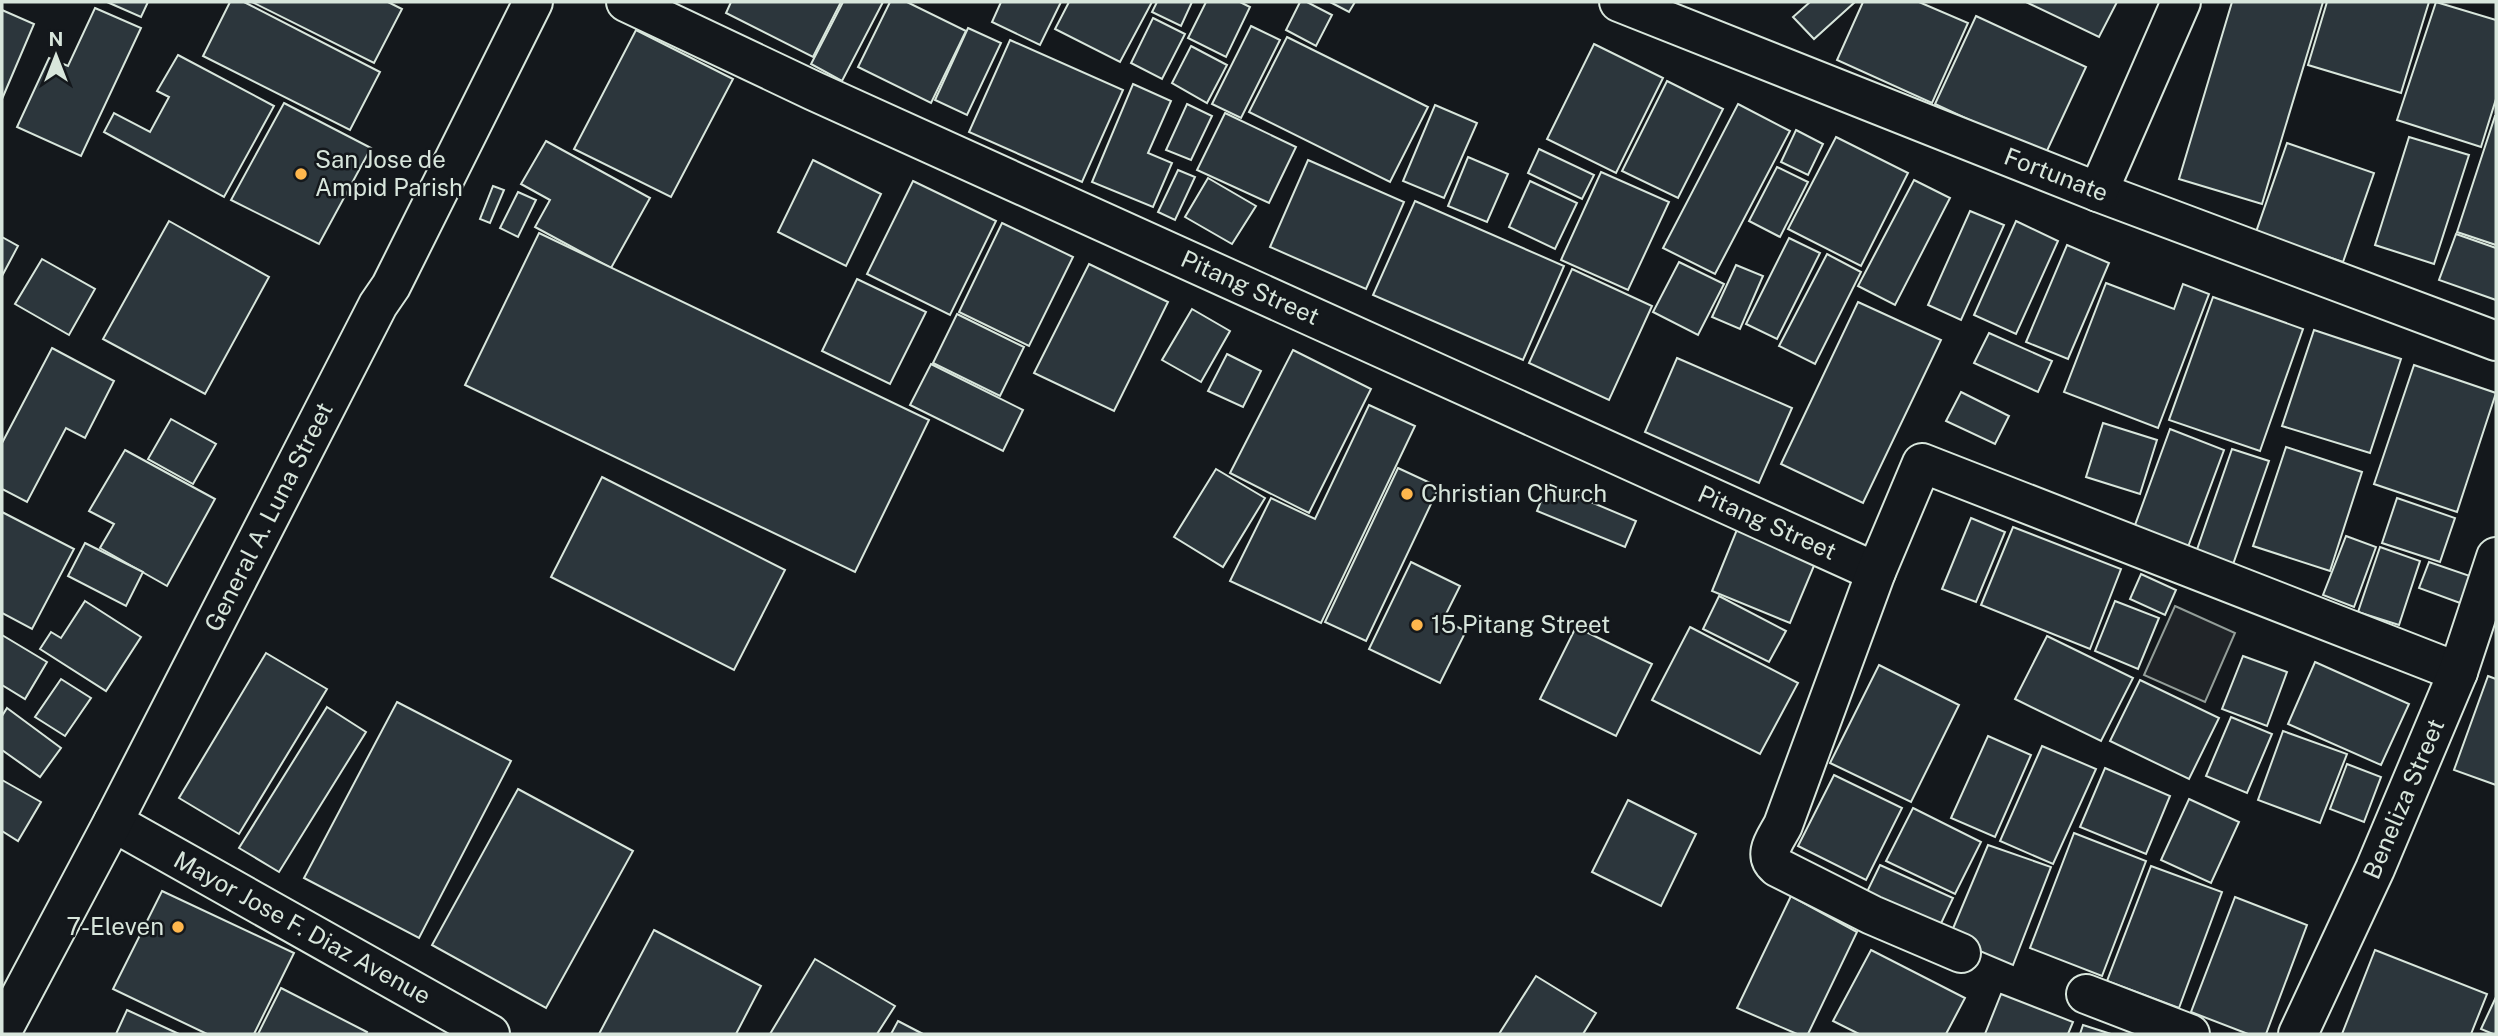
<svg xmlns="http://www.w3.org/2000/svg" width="2498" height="1036" viewBox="0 0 2498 1036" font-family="'Public Sans',sans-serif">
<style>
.green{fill:#202428;stroke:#939e99;stroke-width:2}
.building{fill:#2c363c;stroke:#d8e6dc;stroke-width:2}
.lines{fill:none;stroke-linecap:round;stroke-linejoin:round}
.street-casing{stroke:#d8e6dc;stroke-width:42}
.secondary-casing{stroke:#d8e6dc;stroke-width:42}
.primary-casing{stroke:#d8e6dc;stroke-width:42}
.street{stroke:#14181c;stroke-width:38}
.secondary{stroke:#14181c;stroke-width:38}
.primary{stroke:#14181c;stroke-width:38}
.poi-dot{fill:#ffb74d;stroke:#14181c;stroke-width:2.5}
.labels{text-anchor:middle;stroke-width:5;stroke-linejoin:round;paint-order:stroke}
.poi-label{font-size:24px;fill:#d8e6dc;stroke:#14181c;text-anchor:start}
.street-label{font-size:24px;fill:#d8e6dc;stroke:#14181c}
</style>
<rect width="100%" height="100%" fill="#14181c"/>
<polygon class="green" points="2175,606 2235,633 2205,702 2144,675"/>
<g class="building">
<polygon points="107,2 148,2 141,17"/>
<polygon points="230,2 244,2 380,72 350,130 203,56"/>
<polygon points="252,2 388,2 402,9 374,63"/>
<polygon points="731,2 841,2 813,57 726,13"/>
<polygon points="843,2 883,2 842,81 811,64"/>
<polygon points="890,2 907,2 966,31 931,103 858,67"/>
<polygon points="1001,2 1061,2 1040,45 992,22"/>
<polygon points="1069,2 1152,2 1120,62 1055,29"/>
<polygon points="1157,2 1192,2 1181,26 1152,12"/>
<polygon points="1206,2 1240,2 1250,7 1226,57 1188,38"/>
<polygon points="1300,2 1307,2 1332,15 1316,46 1286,30"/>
<polygon points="1330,2 1355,2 1349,12"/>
<polygon points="1810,2 1855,2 1814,39 1793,17"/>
<polygon points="1863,2 1919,2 1968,23 1932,103 1837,60"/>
<polygon points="2026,2 2117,2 2099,37"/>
<polygon points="2232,2 2323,2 2262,204 2179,179"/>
<polygon points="2327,2 2429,2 2401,93 2308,65"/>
<polygon points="2436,2 2496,20 2496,99 2481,147 2397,120"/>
<polygon points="95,8 141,28 81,156 17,127 49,58 68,66"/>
<polygon points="2,10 34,24 2,99"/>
<polygon points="1976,16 2086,67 2045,155 1935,104"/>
<polygon points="1153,18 1185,34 1162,79 1131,63"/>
<polygon points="1251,26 1280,40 1241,118 1212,104"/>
<polygon points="968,28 1001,43 967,115 935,100"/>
<polygon points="636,30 733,79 671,197 574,149"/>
<polygon points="1287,37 1428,107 1390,182 1249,112"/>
<polygon points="1010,40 1123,90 1082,182 969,132"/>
<polygon points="1594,44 1663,78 1616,173 1547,139"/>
<polygon points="1191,46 1227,65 1207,103 1172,83"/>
<polygon points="178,55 274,106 224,197 104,132 114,113 150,132 169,97 157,91"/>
<polygon points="1667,81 1723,109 1678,198 1622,171"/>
<polygon points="1133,84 1171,101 1148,153 1172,163 1153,207 1092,182"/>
<polygon points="284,103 371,148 319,244 231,200"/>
<polygon points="1187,104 1212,116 1191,160 1166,150"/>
<polygon points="1738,104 1790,131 1715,274 1663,248"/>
<polygon points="1435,105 1477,123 1444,198 1403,181"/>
<polygon points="1225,113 1296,147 1269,203 1197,170"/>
<polygon points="2495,116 2496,116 2496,245 2457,232"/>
<polygon points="1796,130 1823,144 1808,175 1781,162"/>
<polygon points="1836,137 1908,173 1861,266 1788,229"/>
<polygon points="2409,137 2469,155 2434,264 2375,245"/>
<polygon points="546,141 650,198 611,268 535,227 550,200 521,184"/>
<polygon points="2287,143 2374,173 2343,262 2256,232"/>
<polygon points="1539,149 1594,175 1582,199 1528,173"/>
<polygon points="1468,157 1508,174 1487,222 1448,206"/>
<polygon points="813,160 881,194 846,266 778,232"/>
<polygon points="1308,160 1404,202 1366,289 1270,247"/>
<polygon points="1777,167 1808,182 1780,237 1749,221"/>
<polygon points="1178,170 1195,177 1175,220 1158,212"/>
<polygon points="1601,172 1669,202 1628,290 1561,260"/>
<polygon points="1208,178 1256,206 1232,244 1185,217"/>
<polygon points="1914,180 1950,198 1895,305 1858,286"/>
<polygon points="913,181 996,221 950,315 867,274"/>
<polygon points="1530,181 1577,203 1555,249 1509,227"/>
<polygon points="493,186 504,190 490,223 480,219"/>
<polygon points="518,192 536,200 518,237 500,228"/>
<polygon points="1415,201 1564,266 1523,360 1373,295"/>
<polygon points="1970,211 2004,225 1961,320 1928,305"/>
<polygon points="169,221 269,277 205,394 103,339"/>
<polygon points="2016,221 2058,241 2016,334 1974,315"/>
<polygon points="1002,223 1073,257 1029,346 959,312"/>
<polygon points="539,233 929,420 855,572 465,385"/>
<polygon points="2456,234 2496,248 2496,300 2439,280"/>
<polygon points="2,237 18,246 2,276"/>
<polygon points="1789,238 1820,253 1777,339 1746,324"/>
<polygon points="2067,245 2109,263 2068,359 2026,342"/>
<polygon points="1827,254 1861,272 1815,364 1779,346"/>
<polygon points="42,259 95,289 69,335 15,304"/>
<polygon points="1679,262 1724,284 1698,335 1653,312"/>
<polygon points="1089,264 1168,302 1114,411 1034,373"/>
<polygon points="1736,265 1763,276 1740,329 1712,317"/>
<polygon points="1572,269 1652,306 1609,400 1529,363"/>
<polygon points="857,279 926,312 890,384 822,351"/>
<polygon points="2106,283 2174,309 2183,284 2209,294 2158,428 2064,392"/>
<polygon points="2213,297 2303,329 2260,451 2169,420"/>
<polygon points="1858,302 1941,340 1863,503 1781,464"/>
<polygon points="1192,309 1230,331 1201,382 1162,360"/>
<polygon points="957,314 1024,347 1000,396 933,363"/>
<polygon points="2314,330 2401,359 2370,453 2282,426"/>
<polygon points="1989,333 2052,361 2038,392 1974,363"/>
<polygon points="52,348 114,381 85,438 66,428 27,502 2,489 2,443"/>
<polygon points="1293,350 1371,389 1309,513 1230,473"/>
<polygon points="1227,354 1261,371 1243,407 1208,391"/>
<polygon points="1677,358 1792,408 1759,483 1645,432"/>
<polygon points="931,364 1023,410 1003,451 910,405"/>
<polygon points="2414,365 2496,393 2457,512 2374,484"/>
<polygon points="1961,392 2009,416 1995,444 1946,421"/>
<polygon points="1369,405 1415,426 1321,623 1230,581 1271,498 1315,519"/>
<polygon points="171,419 216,444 193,484 148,459"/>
<polygon points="2103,423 2157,440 2140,494 2086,477"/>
<polygon points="2170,429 2224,450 2185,555 2131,536"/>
<polygon points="2286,447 2362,472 2330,571 2253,546"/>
<polygon points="2232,449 2269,461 2230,573 2193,561"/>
<polygon points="125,450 215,499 167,586 100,548 114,524 89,511"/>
<polygon points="1398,468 1439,487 1366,641 1325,622"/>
<polygon points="1216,469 1265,498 1223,567 1174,537"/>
<polygon points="602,477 785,570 734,670 551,577"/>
<polygon points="1548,484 1636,521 1625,547 1537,511"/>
<polygon points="2397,498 2455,518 2440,562 2382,543"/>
<polygon points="2,512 74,549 32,629 2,613"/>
<polygon points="1971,518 2005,532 1976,602 1942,589"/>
<polygon points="1738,527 1816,561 1790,623 1712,591"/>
<polygon points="2013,527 2121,569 2090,649 1981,605"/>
<polygon points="2346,536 2376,547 2354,607 2323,595"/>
<polygon points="85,543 143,572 126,606 68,576"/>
<polygon points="2380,547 2420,561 2399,625 2358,612"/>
<polygon points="1411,562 1460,586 1443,620 1466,631 1440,683 1369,649"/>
<polygon points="2429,562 2470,576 2460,603 2419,588"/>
<polygon points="2141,574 2176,590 2165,615 2130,599"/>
<polygon points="1719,596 1786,631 1769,662 1703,629"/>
<polygon points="85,601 141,637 106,691 40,649 51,632 61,638"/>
<polygon points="2115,601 2159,618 2138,669 2095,651"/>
<polygon points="1576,627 1652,664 1616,736 1540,699"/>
<polygon points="1690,627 1798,683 1760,754 1652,700"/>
<polygon points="2,635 47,662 25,699 2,685"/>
<polygon points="2047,636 2133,678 2101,741 2015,699"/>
<polygon points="266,653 327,689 239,834 179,798"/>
<polygon points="2243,656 2287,672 2267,726 2222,709"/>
<polygon points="2315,662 2409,704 2381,765 2288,724"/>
<polygon points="1879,665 1959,705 1911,802 1830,763"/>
<polygon points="2488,676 2496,679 2496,785 2454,770"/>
<polygon points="61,679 91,698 65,736 35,717"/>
<polygon points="2140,680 2219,718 2189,779 2110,741"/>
<polygon points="397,702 511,761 419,938 304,878"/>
<polygon points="327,707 366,732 279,872 239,848"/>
<polygon points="7,708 61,748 40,777 2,750 2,716"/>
<polygon points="2231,717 2272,734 2247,793 2206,776"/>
<polygon points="2283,731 2347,754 2320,823 2258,800"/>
<polygon points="1988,736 2031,755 1995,837 1951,818"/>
<polygon points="2042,746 2096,769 2053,864 2000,841"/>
<polygon points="2347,764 2381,777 2364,822 2330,809"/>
<polygon points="2105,768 2170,796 2146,854 2080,827"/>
<polygon points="1834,775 1902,808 1866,880 1798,846"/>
<polygon points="2,780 41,802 18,841 2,831"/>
<polygon points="518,789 633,851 546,1008 432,945"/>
<polygon points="2189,799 2239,822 2211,883 2161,860"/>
<polygon points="1628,800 1696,834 1661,906 1592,872"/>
<polygon points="1913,808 1981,842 1955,894 1886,861"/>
<polygon points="2074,833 2146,861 2102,976 2030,948"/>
<polygon points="1988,845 2051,867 2013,965 1949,938"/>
<polygon points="1880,865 1953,898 1936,934 1863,900"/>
<polygon points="2151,866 2222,892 2179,1008 2107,981"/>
<polygon points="162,891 294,953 254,1034 207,1034 113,989"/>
<polygon points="1791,896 1857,932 1808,1034 1797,1034 1737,1008"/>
<polygon points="2235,897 2307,925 2266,1034 2248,1034 2191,1012"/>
<polygon points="654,930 761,986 736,1034 599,1034"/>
<polygon points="1871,950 1965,998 1946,1034 1859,1034 1833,1021"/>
<polygon points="2375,950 2487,994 2471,1034 2342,1034"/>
<polygon points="815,959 895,1006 877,1034 770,1034"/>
<polygon points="1536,976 1596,1013 1583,1034 1499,1034"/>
<polygon points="281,988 367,1032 366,1034 258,1034"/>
<polygon points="2001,994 2073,1022 2068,1034 1985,1034"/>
<polygon points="2496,997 2496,1034 2493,1034 2481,1029"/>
<polygon points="127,1010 179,1034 116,1034"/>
<polygon points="898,1021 923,1034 891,1034"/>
<polygon points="2083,1025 2111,1034 2080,1034"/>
</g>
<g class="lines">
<g class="street-casing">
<g id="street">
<polyline points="626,2 814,91 1876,572"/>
<polyline points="1619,2 2098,192 2496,341"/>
<polyline points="2098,192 2181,2"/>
<path d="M 1961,953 L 1872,915 L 1777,867 C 1762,854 1776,839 1783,825 L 1876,572 L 1922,463 L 2458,672"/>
<polyline points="2086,994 2190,1034"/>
<polyline points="2298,1034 2375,869 2458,672 2496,557"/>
</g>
</g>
<g class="secondary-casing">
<polyline id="secondary" points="113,822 490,1034"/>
</g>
<g class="primary-casing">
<polyline id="primary" points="2,1031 113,822 378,305 391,286 533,2"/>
</g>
<use href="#street" class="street"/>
<use href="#secondary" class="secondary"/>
<use href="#primary" class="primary"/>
</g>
<g class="poi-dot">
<circle cx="301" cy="174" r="7"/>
<circle cx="1407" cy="494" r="7"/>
<circle cx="1417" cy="625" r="7"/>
<circle cx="178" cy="927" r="7"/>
</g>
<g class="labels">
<g class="poi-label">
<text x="315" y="168">San Jose de<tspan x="315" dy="28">Ampid Parish</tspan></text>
<text x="1421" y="502">Christian Church</text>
<text x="1431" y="633">15 Pitang Street</text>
<text x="164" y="935" text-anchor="end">7-Eleven</text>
</g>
<g class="street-label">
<text transform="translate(2056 175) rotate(21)" y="8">Fortunate</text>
<text transform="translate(1250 288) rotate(24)" y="8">Pitang Street</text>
<text transform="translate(269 517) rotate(-63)" y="8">General A. Luna Street</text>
<text transform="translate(1767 523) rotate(24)" y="8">Pitang Street</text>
<text transform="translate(2404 799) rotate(-67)" y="8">Beneliza Street</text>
<text transform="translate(302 928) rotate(29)" y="8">Mayor Jose F. Diaz Avenue</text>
</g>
</g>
<rect width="2498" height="1036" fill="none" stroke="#d8e6dc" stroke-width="7"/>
<g transform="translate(56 56)" stroke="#14181c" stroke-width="5" paint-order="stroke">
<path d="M0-5L12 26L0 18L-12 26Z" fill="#d8e6dc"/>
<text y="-10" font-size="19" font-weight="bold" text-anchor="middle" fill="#d8e6dc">N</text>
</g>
</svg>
